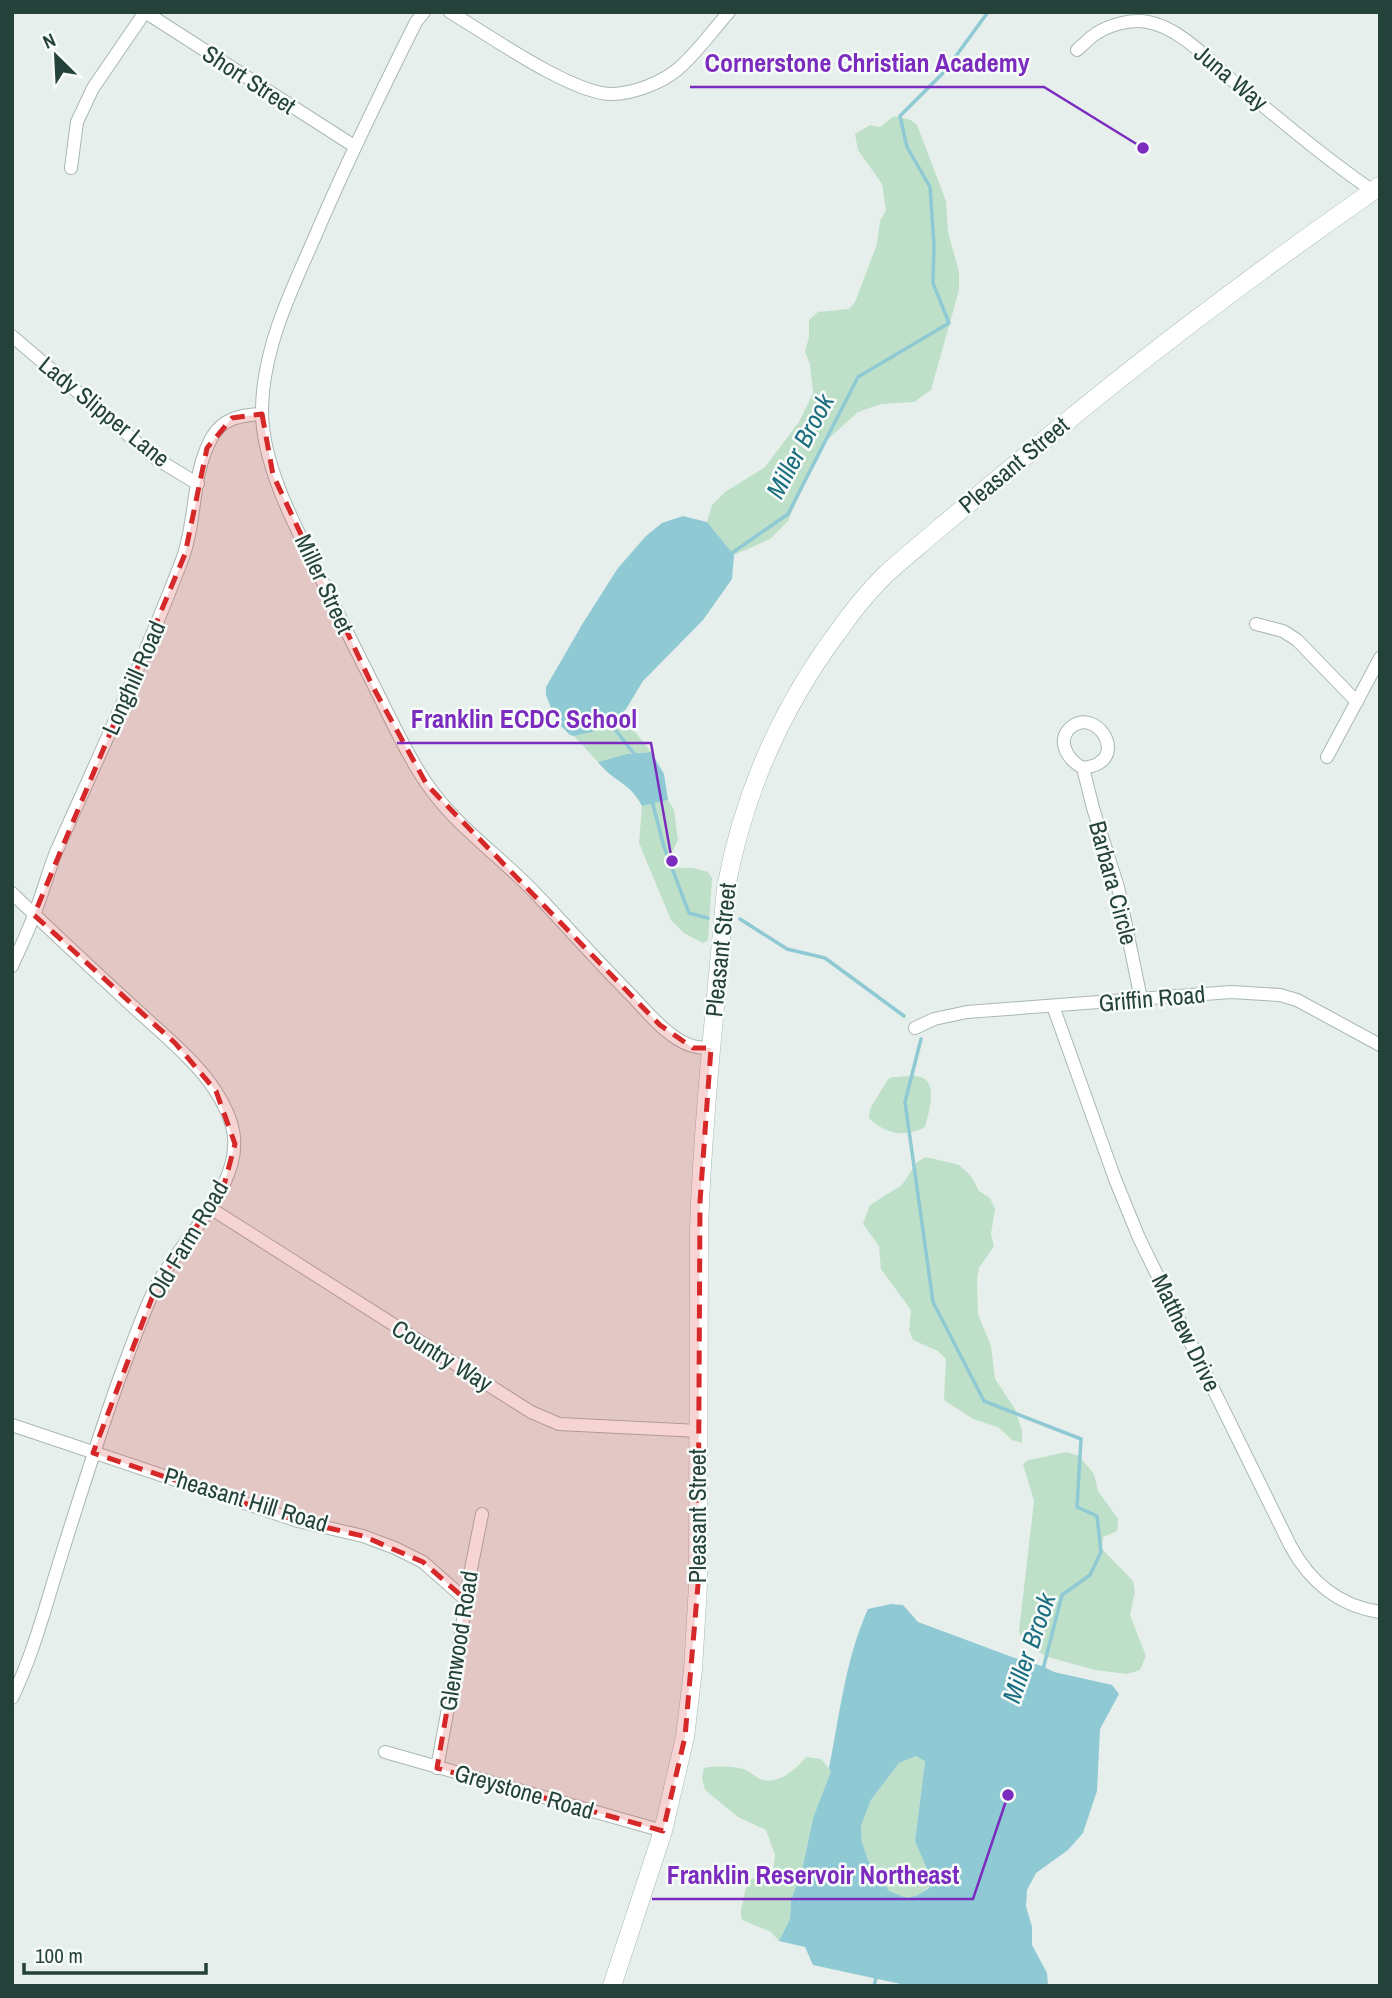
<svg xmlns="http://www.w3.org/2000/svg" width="1392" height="1998" viewBox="0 0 1392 1998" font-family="'Archivo Narrow',sans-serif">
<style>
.green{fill:#bfe0c8}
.water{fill:#8ec9d4;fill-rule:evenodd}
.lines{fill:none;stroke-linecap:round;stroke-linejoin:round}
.stream{stroke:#8ec9d4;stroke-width:3.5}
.street-casing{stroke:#a8b8b2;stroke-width:14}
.secondary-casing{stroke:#a4bbb3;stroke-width:19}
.street{stroke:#fff;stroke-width:12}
.secondary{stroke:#fff;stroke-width:18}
.marked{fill:#d62828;fill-opacity:0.2;stroke:#d62828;stroke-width:5;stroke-dasharray:14 9;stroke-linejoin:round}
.labels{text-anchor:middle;stroke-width:5;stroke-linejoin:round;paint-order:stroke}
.street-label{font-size:24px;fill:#24423a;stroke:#f7fbf9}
.water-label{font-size:26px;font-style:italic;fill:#1c6f80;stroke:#f7fbf9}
.leader{fill:none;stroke:#7b2cbf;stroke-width:2.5}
.callout-dot{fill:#7b2cbf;stroke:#f7fbf9;stroke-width:2.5}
.callout-label{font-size:26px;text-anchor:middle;font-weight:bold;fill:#7b2cbf;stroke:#f7fbf9;stroke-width:5;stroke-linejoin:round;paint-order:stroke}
</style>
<rect width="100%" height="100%" fill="#e6efeb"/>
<g class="green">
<polygon points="894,116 911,120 917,125 946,201 948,232 959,272 959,290 931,390 914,402 881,404 858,412 827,440 815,460 788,521 770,539 734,555 707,522 712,505 725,492 765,467 799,422 813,393 810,364 805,352 809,337 809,320 818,312 849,309 855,302 877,244 880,221 886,210 882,184 858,150 855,134 870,125 880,127"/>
<path d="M 621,714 L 651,752 L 627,754 L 598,762 L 574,736 C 592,732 608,728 621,714 Z"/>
<polygon points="668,800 674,810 678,840 672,852 678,868 693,868 708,872 712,878 708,940 703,943 684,933 671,920 639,843 642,806"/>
<path d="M 893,1077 C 901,1077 916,1074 923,1078 C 938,1086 928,1115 925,1127 C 905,1138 885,1134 869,1118 L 870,1109 L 888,1079 Z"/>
<polygon points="926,1157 959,1165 971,1176 979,1191 990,1198 995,1209 991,1234 994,1246 979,1268 977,1280 978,1314 991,1346 995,1379 1015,1409 1022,1431 1022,1443 1012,1440 998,1427 973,1419 944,1400 946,1359 938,1351 913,1340 909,1330 911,1310 881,1269 879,1246 863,1224 870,1205 902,1185 917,1162"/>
<polygon points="1067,1452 1079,1456 1094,1474 1098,1491 1118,1519 1117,1531 1103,1537 1102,1549 1133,1581 1135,1592 1130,1615 1146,1656 1140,1670 1127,1674 1095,1670 1048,1657 1023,1644 1019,1631 1034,1501 1023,1464 1029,1460"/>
<polygon points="916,1756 925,1760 915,1841 931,1878 929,1887 918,1895 907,1898 889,1891 868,1860 862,1842 861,1826 871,1800 899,1763"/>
<path d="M 806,1757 L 821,1759 L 831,1771 L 813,1818 L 803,1866 L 791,1901 L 790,1919 L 779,1941 L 771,1932 L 742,1920 C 740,1913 741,1909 743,1902 C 747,1878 751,1878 773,1870 L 775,1855 L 766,1830 L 738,1817 L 705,1790 L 702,1778 L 704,1768 C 716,1766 731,1766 743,1769 C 750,1771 756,1778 763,1780 C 780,1784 797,1768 806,1757 Z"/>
</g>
<g class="water">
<polygon points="683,516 707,522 734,555 732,579 703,620 643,681 626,709 612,723 592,732 574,736 570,735 556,721 546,695 546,687 583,623 618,568 646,536 662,523"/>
<path d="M 651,752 L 664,774 L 668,800 L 642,806 C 630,782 612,781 598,762 L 627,754 Z"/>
<path d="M 891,1604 L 903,1605 L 918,1622 L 1012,1657 L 1042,1666 L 1054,1672 L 1112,1685 L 1119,1694 L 1100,1729 L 1097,1791 L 1083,1833 L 1068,1850 L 1036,1873 L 1027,1890 L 1026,1906 L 1032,1927 L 1032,1945 L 1047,1973 L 1048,1986 L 910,1986 L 813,1965 L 805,1947 L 779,1941 L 790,1919 L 791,1901 L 803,1866 L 813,1818 L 831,1771 L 829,1768 C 840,1714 845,1660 868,1609 ZM 916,1756 L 925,1761 L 915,1841 L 931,1878 L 929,1888 L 918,1895 L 907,1898 L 889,1891 L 868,1860 L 862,1842 L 861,1826 L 871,1800 L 899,1763 Z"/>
</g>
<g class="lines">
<g class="stream">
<polyline points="729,555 788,514 858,377 949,323 933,283 934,245 930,187 907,147 900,116 945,71 988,12"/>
<polyline points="610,723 635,755"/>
<polyline points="652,801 664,847 689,913 708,918"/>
<polyline points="740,919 787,949 825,958 904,1016"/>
<polyline points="921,1039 905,1102 933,1302 984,1401 1081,1439 1077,1507 1097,1516 1101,1552 1090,1575 1062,1595 1043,1669"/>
<polyline points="874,1986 877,1974"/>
</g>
<g class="street-casing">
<g id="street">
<path d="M 424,12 L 416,22 C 380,94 345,165 314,239 C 290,293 263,349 262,409 C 261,472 307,547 333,603 C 350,639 368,673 385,708 C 398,734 410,760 427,784 C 457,828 503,858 539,897 C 570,930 600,964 632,996 C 646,1011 659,1027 676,1038 C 688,1046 697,1048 711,1048"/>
<path d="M 450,12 C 487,34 573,95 613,94 C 635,93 661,83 678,69 C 697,53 712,31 729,12"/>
<path d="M 1077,50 C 1083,45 1090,37 1097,33 C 1111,24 1132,19 1148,22 C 1182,28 1213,65 1239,86 C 1283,122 1326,159 1373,191"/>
<polyline points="71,168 77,122 93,88 145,12 354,146"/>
<polyline points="12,336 155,458 198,484"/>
<polyline points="1256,624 1283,631 1297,640 1357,702"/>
<polyline points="1327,757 1380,658"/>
<path d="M 1083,768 C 1088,767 1095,766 1099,763 C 1122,749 1096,712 1074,725 C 1054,738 1067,760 1083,768 L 1093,808 L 1118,887 L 1141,999"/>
<path d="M 12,893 C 50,930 89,966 128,1002 C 165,1037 217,1074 232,1126 C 248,1183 179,1241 155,1288 C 141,1318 130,1350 118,1382 C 97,1442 78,1502 59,1563 C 45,1608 33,1655 12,1698"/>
<path d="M 12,966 C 20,948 29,930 35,912 C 43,893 48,872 56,852 C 99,756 144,659 182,560 C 197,521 191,474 212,437 C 223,418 241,415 262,414"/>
<path d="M 1053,1006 L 1115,1179 L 1139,1238 L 1290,1545 C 1309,1581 1339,1606 1380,1612"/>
<polyline points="915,1028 934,1019 967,1012 1231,992 1280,995 1297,1000 1380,1045"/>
<polyline points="210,1208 531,1412 559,1424 699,1431"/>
<polyline points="12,1425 298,1521 363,1536 395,1548 423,1562 466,1600"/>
<polyline points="385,1752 663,1831"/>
<polyline points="437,1768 459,1648 469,1579 482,1514"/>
</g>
</g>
<g class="secondary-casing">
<path id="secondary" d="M 612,1986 L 663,1831 L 685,1737 L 693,1670 L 698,1585 L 699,1228 C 703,1114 716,1002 726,888 C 743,795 781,709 837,633 C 851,613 867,593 884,576 C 901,560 919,546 936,531 C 975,498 1015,465 1054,432 C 1159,345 1268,264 1380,186"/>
</g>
<use href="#street" class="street"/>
<use href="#secondary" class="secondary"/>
</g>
<path class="marked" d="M 262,414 L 273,475 L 373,687 L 427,785 L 660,1025 L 693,1048 L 711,1048 L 700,1202 L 698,1585 L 685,1737 L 663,1831 L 437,1768 L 466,1600 L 423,1562 L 363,1536 L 298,1521 L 93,1453 L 156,1287 L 224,1185 L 235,1144 L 216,1091 L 175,1043 L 34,915 L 185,554 L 207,448 L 232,418 Z"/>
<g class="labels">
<g class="street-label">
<text transform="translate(1231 78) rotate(40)" y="8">Juna Way</text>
<text transform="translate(249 80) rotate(33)" y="8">Short Street</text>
<text transform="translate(104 412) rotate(39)" y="8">Lady Slipper Lane</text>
<text transform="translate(1014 465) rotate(-40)" y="8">Pleasant Street</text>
<text transform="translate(324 584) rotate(65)" y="8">Miller Street</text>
<text transform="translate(134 678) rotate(-66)" y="8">Longhill Road</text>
<text transform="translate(1113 883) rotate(75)" y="8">Barbara Circle</text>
<text transform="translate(721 950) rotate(-84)" y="8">Pleasant Street</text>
<text transform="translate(1152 999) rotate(-5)" y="8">Griffin Road</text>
<text transform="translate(188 1240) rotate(-59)" y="8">Old Farm Road</text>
<text transform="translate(1186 1333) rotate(64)" y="8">Matthew Drive</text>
<text transform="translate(442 1356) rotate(32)" y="8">Country Way</text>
<text transform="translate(246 1500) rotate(17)" y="8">Pheasant Hill Road</text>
<text transform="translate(698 1516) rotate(-90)" y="8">Pleasant Street</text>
<text transform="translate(459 1641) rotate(-81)" y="8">Glenwood Road</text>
<text transform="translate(524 1792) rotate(16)" y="8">Greystone Road</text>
</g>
<g class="water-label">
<text transform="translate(800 446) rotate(-62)" y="9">Miller Brook</text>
<text transform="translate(1029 1648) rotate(-71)" y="9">Miller Brook</text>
</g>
</g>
<path class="leader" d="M1143 148L1044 87H690M672 861L651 743H397M1008 1795L973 1899H652"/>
<g class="callout-dot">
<circle cx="1143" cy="148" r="7"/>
<circle cx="672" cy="861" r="7"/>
<circle cx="1008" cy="1795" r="7"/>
</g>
<g class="callout-label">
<text x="867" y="72">Cornerstone Christian Academy</text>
<text x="524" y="728">Franklin ECDC School</text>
<text x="813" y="1884">Franklin Reservoir Northeast</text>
</g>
<rect width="1392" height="1998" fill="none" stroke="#24423a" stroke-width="28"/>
<g transform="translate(56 56) rotate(336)" stroke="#f7fbf9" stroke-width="5" paint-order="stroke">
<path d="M0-5L12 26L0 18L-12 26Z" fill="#24423a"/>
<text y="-10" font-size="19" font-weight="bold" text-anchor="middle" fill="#24423a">N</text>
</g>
<path d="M24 1963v10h182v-10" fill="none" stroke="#24423a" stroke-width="3.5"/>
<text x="35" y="1963" font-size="21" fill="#24423a" stroke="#f7fbf9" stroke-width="5" paint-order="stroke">100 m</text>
</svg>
